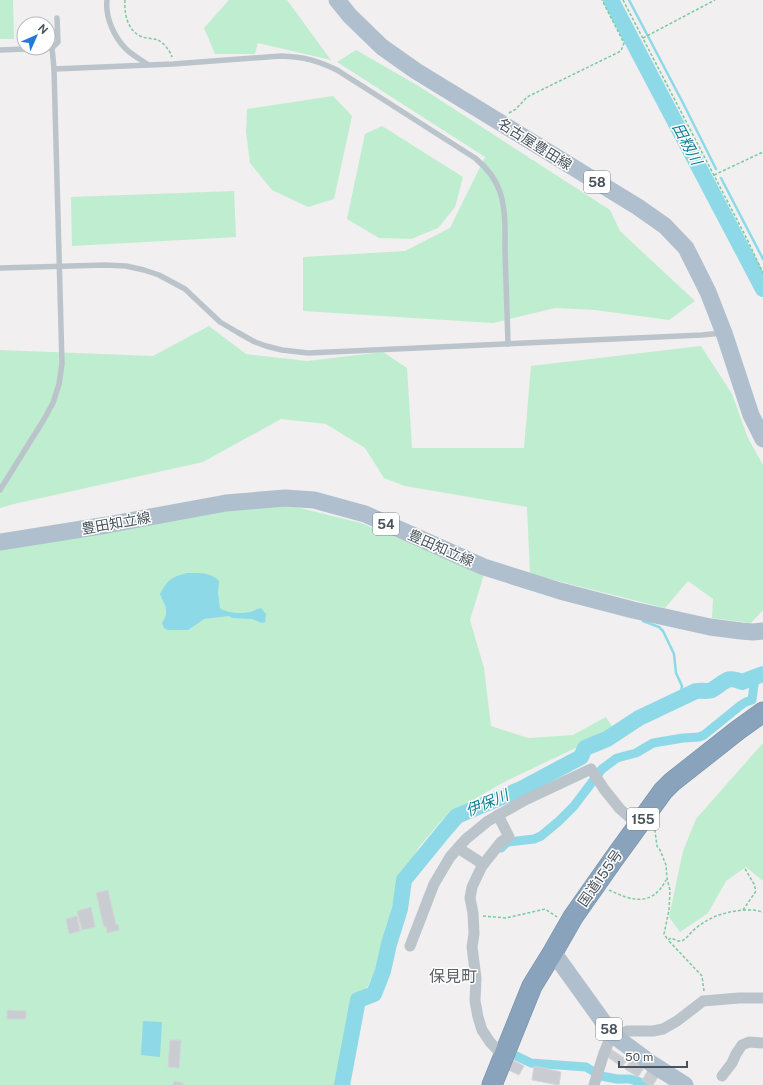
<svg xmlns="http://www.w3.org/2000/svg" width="763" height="1085" viewBox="0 0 763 1085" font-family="'Public Sans','Noto Sans JP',sans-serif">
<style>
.green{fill:#bfedcf}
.water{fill:#8ed9e8}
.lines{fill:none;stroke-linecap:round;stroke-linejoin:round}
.stream{stroke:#8ed9e8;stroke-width:2.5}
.canal{stroke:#8ed9e8;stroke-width:9}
.river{stroke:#8ed9e8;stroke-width:16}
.building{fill:#c9ccd1;stroke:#d3d5da}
.highway-casing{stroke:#748ea7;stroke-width:21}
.path{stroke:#79ca9f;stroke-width:1.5;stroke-dasharray:3 2;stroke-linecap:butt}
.lane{stroke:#bbc4cb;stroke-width:5.5}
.street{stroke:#bbc4cb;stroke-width:11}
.primary{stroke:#b0bfcd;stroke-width:17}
.highway{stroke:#89a3bc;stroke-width:20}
.labels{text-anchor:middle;stroke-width:3;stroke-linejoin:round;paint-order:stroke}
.shield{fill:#fff;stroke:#7f878d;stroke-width:1}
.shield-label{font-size:13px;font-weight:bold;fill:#48535c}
.street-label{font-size:14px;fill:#48535c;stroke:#fff}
.water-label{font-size:15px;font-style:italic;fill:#127f95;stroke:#fff}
.quarter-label{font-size:16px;fill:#5c6064;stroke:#fff}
</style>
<rect width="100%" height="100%" fill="#f1efef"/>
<g class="green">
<polygon points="0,0 13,0 14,39 0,39"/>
<polygon points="229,0 287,0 331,60 258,43 255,54 215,54 204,28"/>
<polygon points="356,50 417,85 610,210 620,231 695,301 669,320 595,310 555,308 493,323 303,311 303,257 405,251 450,228 485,157 337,62"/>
<polygon points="333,96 352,116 334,199 308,207 272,190 250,163 246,132 247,109"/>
<polygon points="382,126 463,177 455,207 438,228 411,239 379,238 347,219 365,134"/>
<polygon points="234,191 236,237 72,246 71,197"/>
<polygon points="209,326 246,354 307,361 383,352 407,368 412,448 524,448 531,366 701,346 732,394 748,438 763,465 763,610 751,623 712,618 713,599 688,581 665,608 530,574 527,507 405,486 384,478 365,448 326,424 281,419 203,462 14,504 0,508 0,350 153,356"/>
<polygon points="288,505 361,523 484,574 470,620 484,668 491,726 528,738 573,735 606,717 613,728 584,744 508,780 460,807 442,820 419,847 396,888 386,948 364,994 341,1085 0,1085 0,549 203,513"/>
<polygon points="763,743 763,881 746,867 726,881 708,913 680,932 669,917 683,851 696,819"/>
</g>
<g class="water">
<path d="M 187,573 C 199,573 211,572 219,581 L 218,593 L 220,608 C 226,613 241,614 249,612 C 253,612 256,609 261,608 L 266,614 L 265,622 L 262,623 L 252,619 L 232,618 L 229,616 L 204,619 L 194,626 L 188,630 L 167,630 L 164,628 L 162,623 C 170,611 165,606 160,594 C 168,579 172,577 187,573 Z"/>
<polygon points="143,1021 162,1022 160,1057 141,1055"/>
</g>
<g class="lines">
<g class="stream">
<polyline points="629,0 684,105 716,169"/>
<polyline points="721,178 763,259"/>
<polyline points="643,621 659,627 663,631 674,654 676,673 682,686 680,698"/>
</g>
<g class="canal">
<polyline points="501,848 504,845 508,842 534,839 541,836 559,821 574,806 602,769 617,758 636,753 653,743 683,738 699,737 704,735 741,705 746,702 752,700 755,677"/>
<polyline points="504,1050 531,1063 586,1067 601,1076 617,1079 630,1079 640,1082 646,1085"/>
</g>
<g class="river">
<polyline points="611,0 763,289"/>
<path d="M 342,1085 L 358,1000 L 374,994 L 383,971 L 389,944 L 400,909 L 404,880 L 444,831 L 457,816 L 521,789 L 581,757 L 585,748 L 607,739 L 639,718 L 696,691 C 701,690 707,692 712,690 C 725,682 727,675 742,682 L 763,674"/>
</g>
</g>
<g class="building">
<polygon points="108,890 116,925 118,924 119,930 107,933 106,926 104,927 96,893"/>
<polygon points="91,907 95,927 82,930 77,911"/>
<polygon points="77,916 80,931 69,934 66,919"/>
<polygon points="7,1010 26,1011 26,1019 7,1019"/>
<polygon points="170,1040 181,1040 179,1068 168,1067"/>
<polygon points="611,1049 627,1060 622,1067 606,1056"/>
<polygon points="509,1058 524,1066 519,1075 504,1068"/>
<polygon points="631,1060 644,1068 638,1077 625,1069"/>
<polygon points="534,1066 561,1072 559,1085 532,1080"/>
<polygon points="650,1067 660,1074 653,1085 650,1085 642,1080"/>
<polygon points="174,1081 183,1083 183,1085 173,1085"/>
</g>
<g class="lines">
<g class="highway-casing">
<polyline id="highway" points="492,1085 532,986 553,952 573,917 613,860 663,791 672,782 738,730 763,712"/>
</g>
<g class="path">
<path d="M 125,0 C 124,13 127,29 140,36 C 146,39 153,38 158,40 C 164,43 170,51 172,57"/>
<polyline points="623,0 747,239 763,273"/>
<polyline points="643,38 715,0"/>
<polyline points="509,113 516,109 527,97 621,51 624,43 602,0"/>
<polyline points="714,175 763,152"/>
<polyline points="657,825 655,831 657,846 660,850 666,865 667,879 670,890 669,910 664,934 668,940"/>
<path d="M 609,890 C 632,901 652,907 666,880"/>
<polyline points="743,910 754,910 763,912"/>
<polyline points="483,916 506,918 545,909 557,917"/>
<path d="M 704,991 L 702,976 L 668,940 L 671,938 L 678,941 L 682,941 C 687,938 691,932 696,928 C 711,916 725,912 743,910 L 756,891 L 754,884 L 744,867"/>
</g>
<g class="lane">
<path d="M 107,0 C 105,17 114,37 126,49 C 132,55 140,59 147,64"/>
<polyline points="0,50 52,48"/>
<path d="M 54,69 L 173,64 L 281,56 C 304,57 316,60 337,70 L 475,158 C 486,167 495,177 500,192 C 506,210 505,231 505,250 C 506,281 507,313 508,344"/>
<polyline points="0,268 105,265 126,266 144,270 159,275 185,289 220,322 237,332 255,342 266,346 282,350 308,353 702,335 722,333"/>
<polyline points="0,490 43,421 53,403 59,384 62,364 54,69 52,48 58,42 57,18"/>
</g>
<g class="street">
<polyline points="498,815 509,837 501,842 482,866 472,887 470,898 473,913 474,934 472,947 476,978 475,1001 478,1017 482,1030 490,1042 503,1056"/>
<polyline points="458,848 483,864"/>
<polyline points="410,946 434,884 450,857 466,839 488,821 525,800 591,769 604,789 620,809 638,825"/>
<polyline points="617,1038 627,1031 653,1031 663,1029 677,1021 703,1001 739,998 763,998"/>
<polyline points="722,1076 732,1063 736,1054 742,1045 749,1042 763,1043"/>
<polyline points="594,1085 604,1053 612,1034"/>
</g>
<g class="primary">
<polyline points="337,0 350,16 382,47 416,71 638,207 665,226 686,248 708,292 724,333 751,415 763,439"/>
<polyline points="0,542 107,525 226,503 285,498 314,500 365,514 484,567 560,591 633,610 710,627 741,631 753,632 763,631"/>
<polyline points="553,952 612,1034 617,1038 652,1064 685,1085"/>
</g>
<use href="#highway" class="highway"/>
</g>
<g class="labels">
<g class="shield">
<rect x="584" y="171" width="26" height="22" rx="3"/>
<rect x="373" y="513" width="26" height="22" rx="3"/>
<rect x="627" y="808" width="32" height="22" rx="3"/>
<rect x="596" y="1018" width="26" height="22" rx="3"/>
</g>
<g class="shield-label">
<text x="597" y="187">58</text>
<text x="386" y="529">54</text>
<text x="643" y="824">155</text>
<text x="609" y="1034">58</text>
</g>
<g class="street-label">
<text transform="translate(535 144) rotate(32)" y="5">名古屋豊田線</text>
<text transform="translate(116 523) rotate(-10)" y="5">豊田知立線</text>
<text transform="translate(441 548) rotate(24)" y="5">豊田知立線</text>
<text transform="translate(600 878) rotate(-55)" y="5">国道155号</text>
</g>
<g class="water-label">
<text transform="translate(687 144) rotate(62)" y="5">田籾川</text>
<text transform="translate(487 803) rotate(-23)" y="5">伊保川</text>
</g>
<g class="quarter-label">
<text x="453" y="982">保見町</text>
</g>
</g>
<g transform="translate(36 36) rotate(45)"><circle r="19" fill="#ffffff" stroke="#b6babe"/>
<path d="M0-3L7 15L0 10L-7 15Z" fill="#2179da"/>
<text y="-6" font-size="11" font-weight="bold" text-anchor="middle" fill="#48535c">N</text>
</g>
<path d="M619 1061v6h68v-6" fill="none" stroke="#48535c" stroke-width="2"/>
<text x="625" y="1061" font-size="12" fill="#48535c" stroke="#ffffff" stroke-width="3" paint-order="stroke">50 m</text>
</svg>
